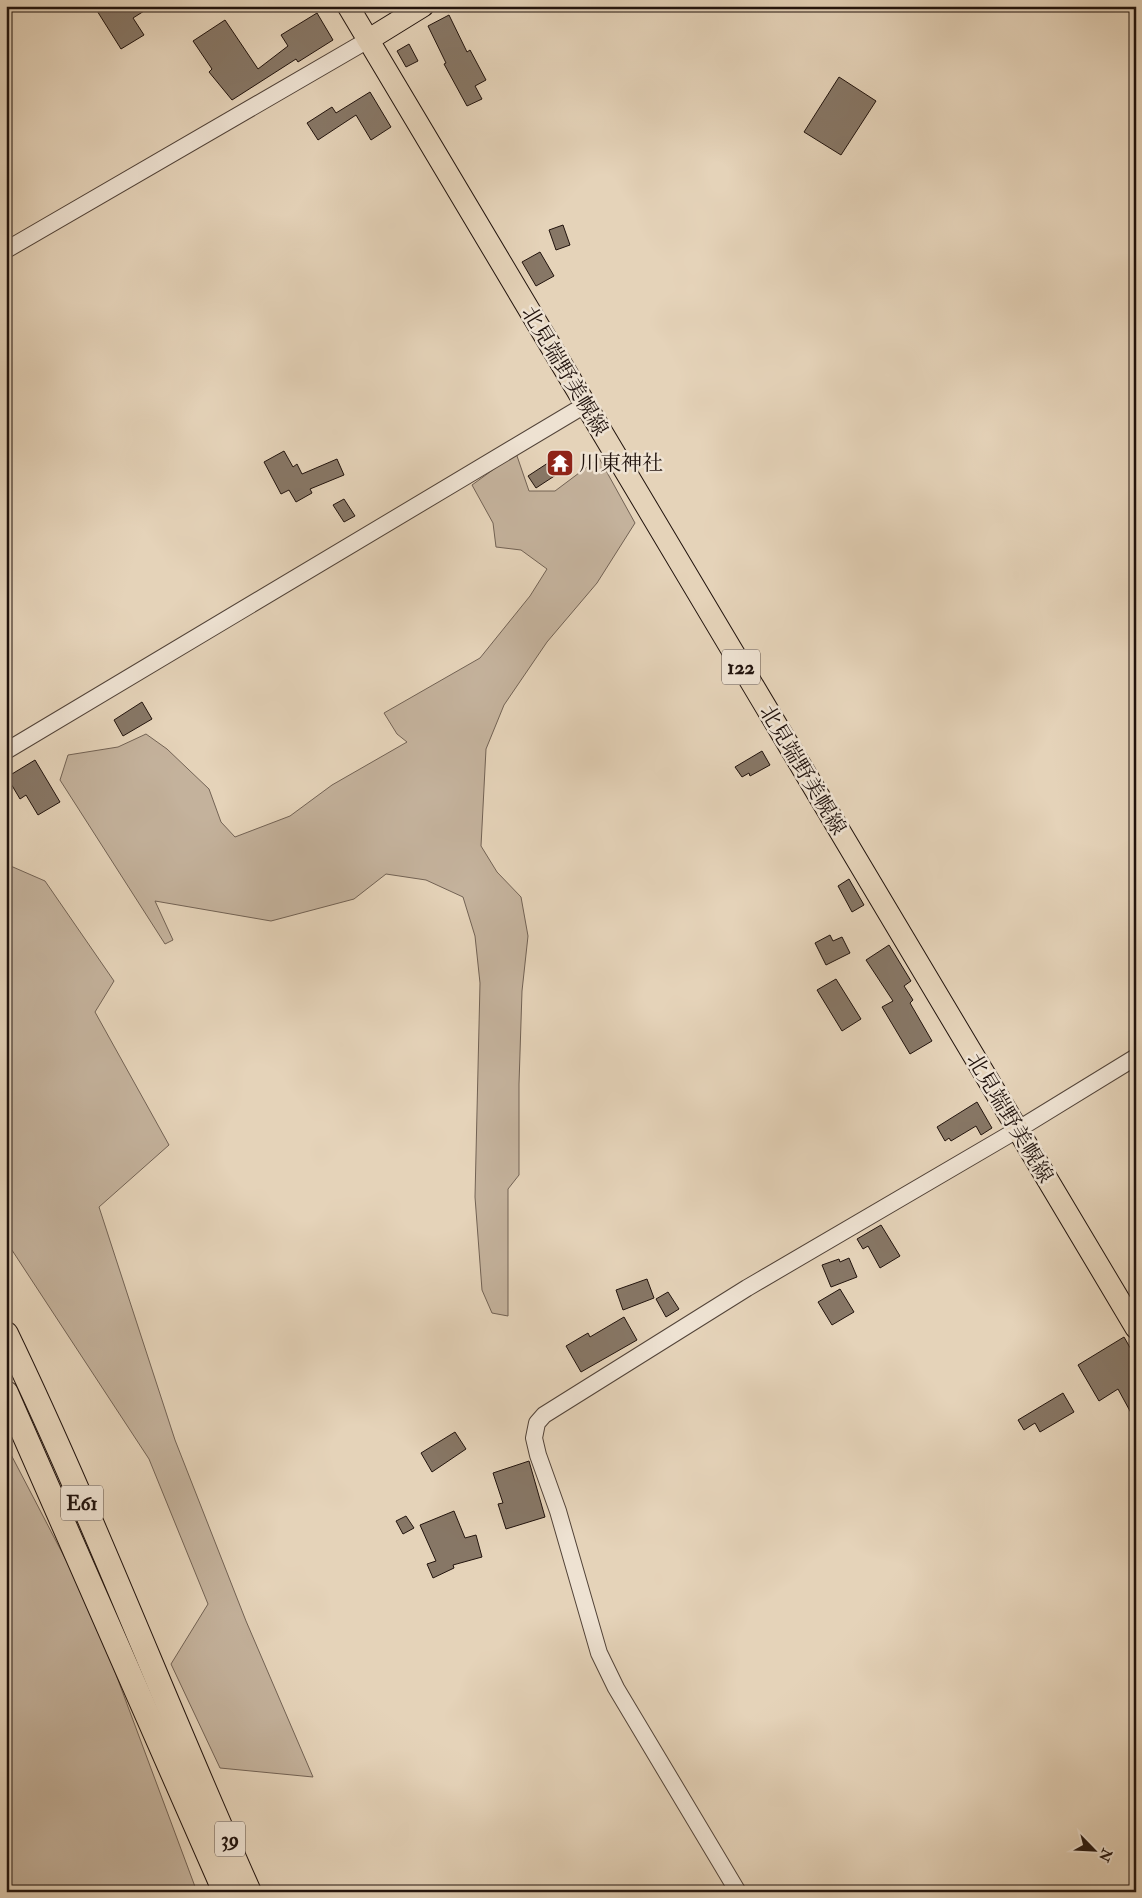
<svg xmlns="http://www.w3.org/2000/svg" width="1142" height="1898" viewBox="0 0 1142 1898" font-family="'IM FELL Double Pica','Noto Serif JP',serif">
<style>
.green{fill:#c4b29c;stroke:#726254}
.building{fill:#877766;stroke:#21130d}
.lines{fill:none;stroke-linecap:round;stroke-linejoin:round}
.minor-casing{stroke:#524338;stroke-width:18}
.major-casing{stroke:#21130d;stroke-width:23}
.highway-casing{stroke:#21130d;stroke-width:26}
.minor{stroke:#eee2d2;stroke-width:16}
.major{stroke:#e5d3b9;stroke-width:21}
.highway{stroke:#e5d3b9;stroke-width:24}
.labels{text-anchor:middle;stroke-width:5;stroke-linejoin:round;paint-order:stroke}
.shield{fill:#eee2d2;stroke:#5e5148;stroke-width:1}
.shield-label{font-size:20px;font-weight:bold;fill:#21130d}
.street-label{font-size:21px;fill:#21130d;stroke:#eee2d2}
.poi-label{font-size:21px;fill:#21130d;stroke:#eee2d2;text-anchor:start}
</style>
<rect width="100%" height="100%" fill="#e5d3b9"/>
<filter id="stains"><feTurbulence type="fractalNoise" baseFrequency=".004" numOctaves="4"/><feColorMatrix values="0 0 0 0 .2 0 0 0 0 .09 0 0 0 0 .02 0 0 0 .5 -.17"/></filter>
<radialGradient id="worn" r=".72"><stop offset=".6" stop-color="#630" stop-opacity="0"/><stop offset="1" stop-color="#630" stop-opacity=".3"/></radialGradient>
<g class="green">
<polygon points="516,453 529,491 555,491 599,458 635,523 597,583 547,642 504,705 486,749 481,846 497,872 521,897 528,936 522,991 519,1084 519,1175 508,1189 508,1316 492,1313 482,1290 475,1197 480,983 475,936 463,897 426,880 386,874 354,899 271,921 155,901 173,940 165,944 60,780 68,755 118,747 146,734 167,749 209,789 221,822 235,837 290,816 332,785 407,742 397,734 384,713 480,658 530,596 547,569 521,550 496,547 493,523 472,485"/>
<polygon points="6,864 45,881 114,981 95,1012 169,1145 99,1207 175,1440 246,1621 313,1777 220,1768 171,1664 208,1604 149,1459 6,1241"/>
<polygon points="6,1445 92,1610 197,1892 6,1892"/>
</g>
<g class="building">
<polygon points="94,6 152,6 133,18 144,35 121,49"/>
<polygon points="317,13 333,40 298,62 296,59 232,100 209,72 212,69 193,41 225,20 258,69 288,46 281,35"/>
<polygon points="449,15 467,52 470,50 486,80 475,86 482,99 467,106 444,64 446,63 428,26"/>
<polygon points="409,44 418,61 406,67 397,51"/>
<polygon points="839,77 876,101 841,155 804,132"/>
<polygon points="370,92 391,127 371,140 356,115 318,140 307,123 332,107 336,113"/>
<polygon points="563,225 570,245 556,250 549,230"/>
<polygon points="540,252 554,276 536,286 522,262"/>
<polygon points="284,451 293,467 297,464 302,474 337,459 344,475 310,489 312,493 296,502 289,490 281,494 264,462"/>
<polygon points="551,461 559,473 536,488 528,476"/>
<polygon points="344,499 355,516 344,522 333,505"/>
<polygon points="142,702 152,719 123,736 114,720"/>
<polygon points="762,751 770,765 750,776 749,773 742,777 735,767"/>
<polygon points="35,760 60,802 38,815 26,795 20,799 7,777"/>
<polygon points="849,879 864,905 852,912 838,886"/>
<polygon points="830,935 833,941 842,937 850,953 826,965 815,943"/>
<polygon points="889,945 911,981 904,986 913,1000 910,1003 932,1041 910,1054 882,1007 893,1001 866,960"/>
<polygon points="836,979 861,1019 842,1031 817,990"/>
<polygon points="977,1102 992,1128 981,1135 976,1126 951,1141 949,1138 945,1141 937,1127"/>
<polygon points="881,1225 900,1256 880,1268 868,1246 863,1249 857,1239"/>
<polygon points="849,1258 857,1277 831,1287 822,1265 839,1259 840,1262"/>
<polygon points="647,1279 654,1298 623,1310 616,1290"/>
<polygon points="840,1289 854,1312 832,1325 818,1302"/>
<polygon points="668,1292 679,1309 666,1317 656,1299"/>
<polygon points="624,1317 637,1340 581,1372 566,1346 588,1333 590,1337"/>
<polygon points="1124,1337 1136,1358 1136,1422 1118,1389 1099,1401 1078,1365"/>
<polygon points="1063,1393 1074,1412 1040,1432 1035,1423 1024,1430 1018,1420"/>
<polygon points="455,1432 466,1449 432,1472 421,1453"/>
<polygon points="529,1461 545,1517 506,1529 498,1504 503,1503 493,1473"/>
<polygon points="454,1511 465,1538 476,1535 482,1557 453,1565 454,1568 433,1578 427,1564 436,1561 420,1525"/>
<polygon points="406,1516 414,1528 403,1534 396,1521"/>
</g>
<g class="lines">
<g class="minor-casing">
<g id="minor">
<polyline points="6,250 368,40"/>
<polyline points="6,751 585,405"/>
<polyline points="738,1892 616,1688 599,1653 558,1511 538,1455 534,1438 537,1423 544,1415 747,1288 1017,1130 1136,1057"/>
</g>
</g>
<g class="major-casing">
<g id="major">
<polyline points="348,6 1136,1328"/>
<polyline points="368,40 423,6"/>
</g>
</g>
<g class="highway-casing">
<g id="highway">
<path d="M 6,1334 C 94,1517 166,1707 249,1892"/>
<polyline points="6,1393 225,1892"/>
</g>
</g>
<use href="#minor" class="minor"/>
<use href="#major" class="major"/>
<use href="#highway" class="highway"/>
</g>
<defs>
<g id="temple-square" transform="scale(1.4375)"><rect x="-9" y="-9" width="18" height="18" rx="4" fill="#8f2418" stroke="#eee2d2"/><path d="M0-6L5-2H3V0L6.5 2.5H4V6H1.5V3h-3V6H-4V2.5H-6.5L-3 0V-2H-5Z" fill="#fff"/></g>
</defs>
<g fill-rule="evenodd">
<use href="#temple-square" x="560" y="463"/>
</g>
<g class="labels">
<g class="shield">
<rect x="722" y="649.5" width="38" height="35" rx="4"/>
<rect x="61" y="1485.5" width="42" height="35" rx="4"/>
<rect x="215" y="1821.5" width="30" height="35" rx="4"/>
</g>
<g class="shield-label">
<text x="741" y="674">122</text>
<text x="82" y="1510">E61</text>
<text x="230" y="1846">39</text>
</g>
<g class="street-label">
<text transform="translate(565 371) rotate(59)" y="7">北見端野美幌線</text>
<text transform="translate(803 770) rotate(59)" y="7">北見端野美幌線</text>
<text transform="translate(1010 1118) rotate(59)" y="7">北見端野美幌線</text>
</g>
<g class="poi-label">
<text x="579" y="470">川東神社</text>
</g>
</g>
<rect width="1142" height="1898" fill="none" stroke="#e5d3b9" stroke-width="25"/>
<rect x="8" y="8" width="1127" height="1883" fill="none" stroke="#21130d" stroke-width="2.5"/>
<rect x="12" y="12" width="1117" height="1873" fill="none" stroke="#21130d"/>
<g transform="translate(1094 1850) rotate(114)" stroke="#eee2d2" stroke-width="4" paint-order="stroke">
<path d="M0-4L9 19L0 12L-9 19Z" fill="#21130d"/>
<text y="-8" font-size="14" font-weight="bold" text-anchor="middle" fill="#21130d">N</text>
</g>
<rect width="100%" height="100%" filter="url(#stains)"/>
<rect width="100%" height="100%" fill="url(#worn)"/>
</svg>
